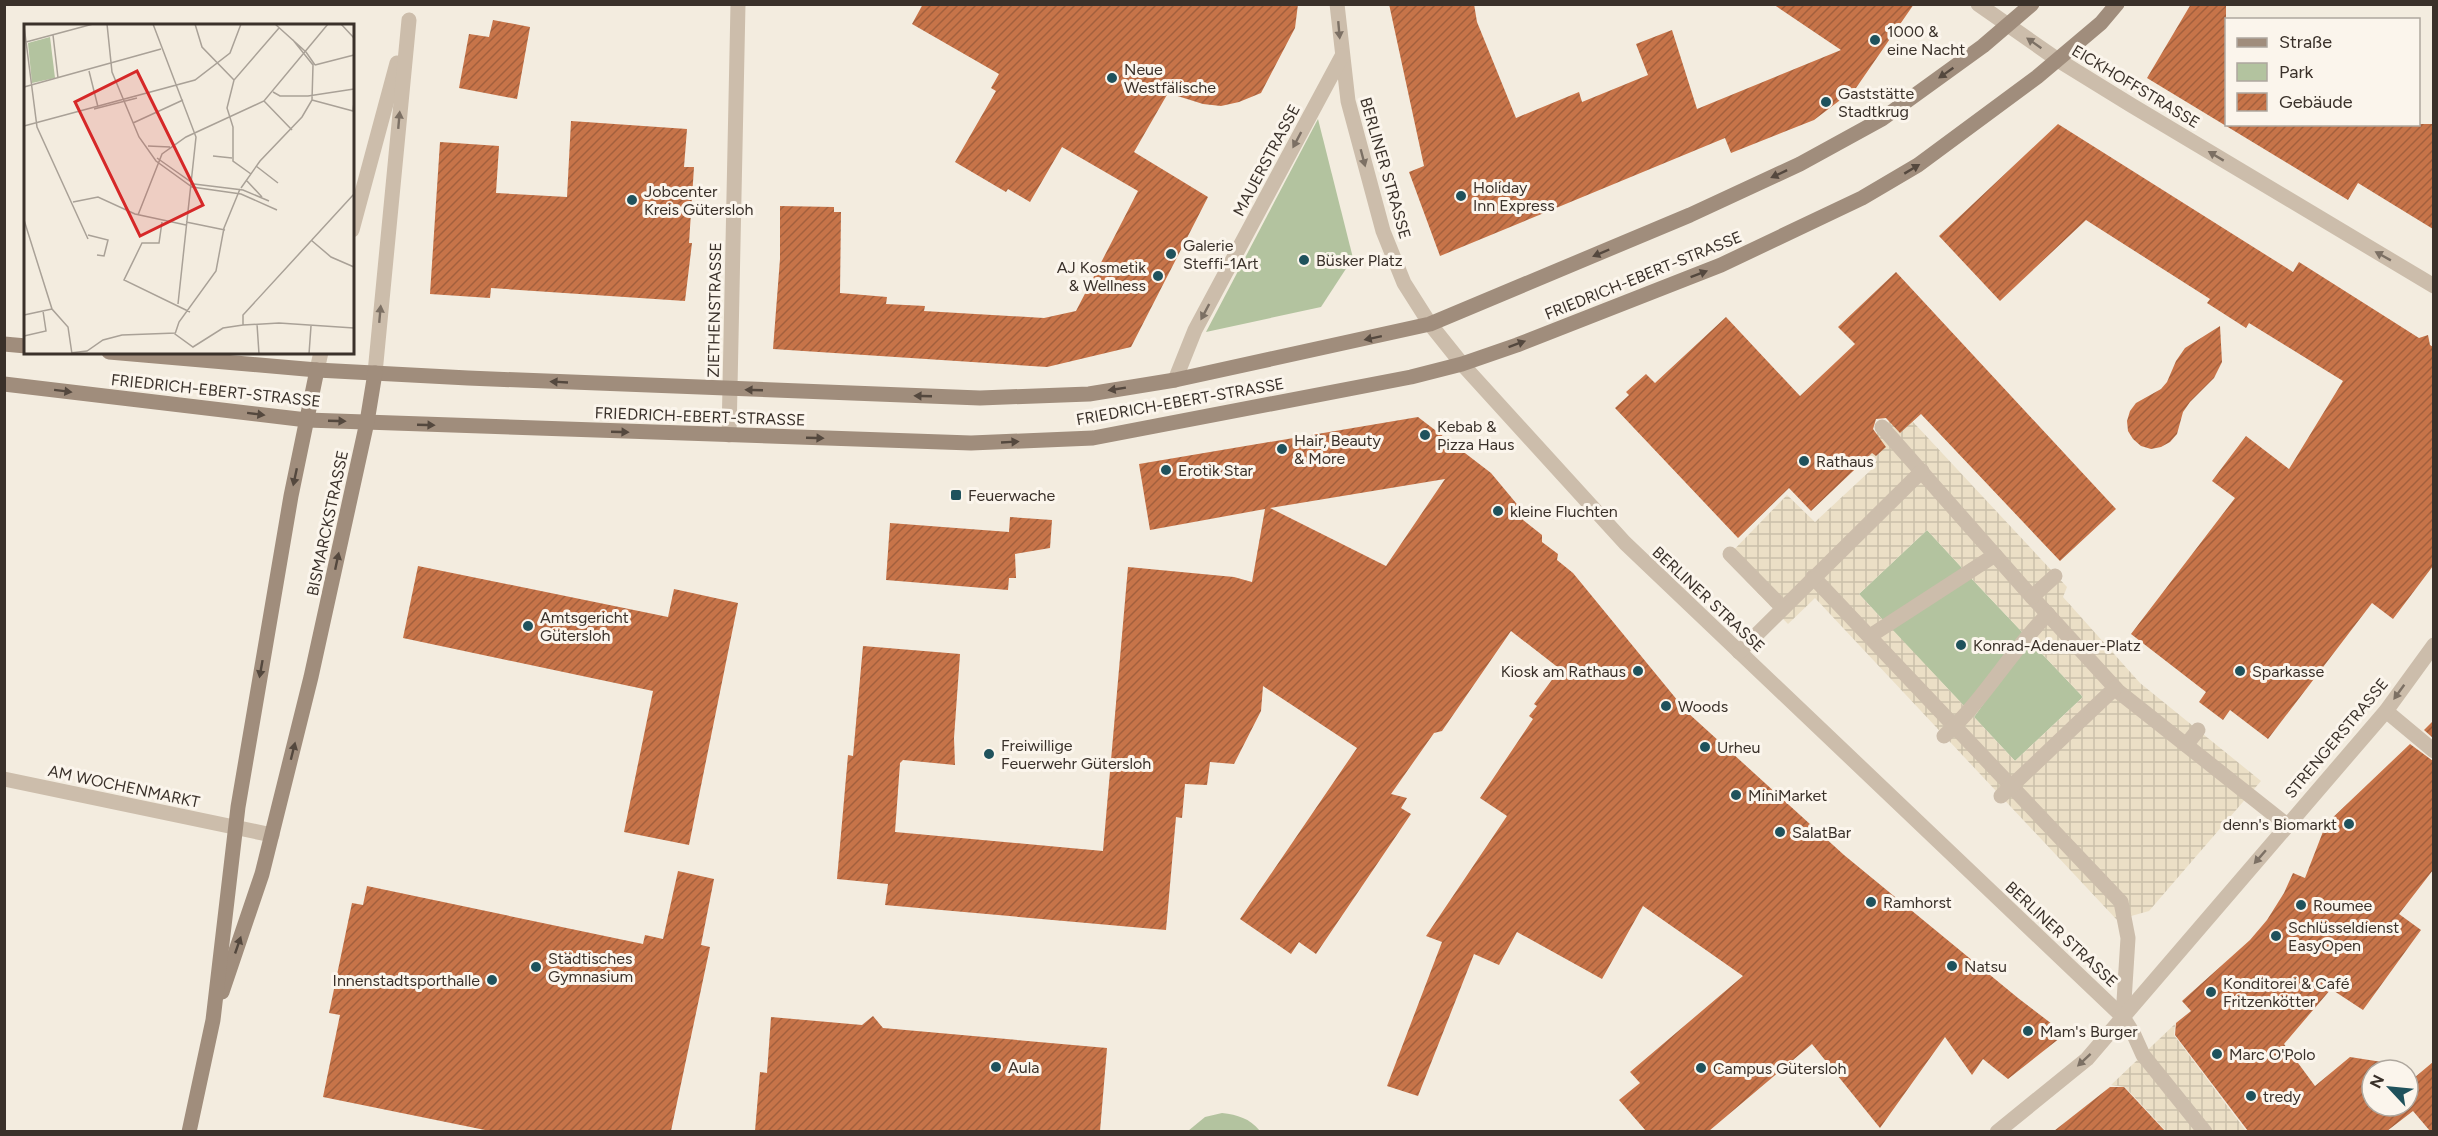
<svg xmlns="http://www.w3.org/2000/svg" width="2438" height="1136" viewBox="0 0 2438 1136" font-family="Figtree,sans-serif">
<style>
.green{fill:#b3c39f}
.plaza{fill:url(#plaza-grid);fill-rule:evenodd}
.building{fill:url(#building-hatch);fill-rule:evenodd}
.lines{fill:none;stroke-linecap:round;stroke-linejoin:round}
.street{stroke:#ccbdab;stroke-width:15}
.secondary{stroke:#a08d7c;stroke-width:15}
.oneway{fill:#7c7064}
.oneway2{fill:#54483e}
.poi-dot{fill:#1f525c;stroke:#fbf5ec;stroke-width:2}
.labels{text-anchor:middle;stroke-width:6;stroke-linejoin:round;paint-order:stroke}
.poi-label{font-size:16px;fill:#3a312a;stroke:#fbf5ec;text-anchor:start}
.street-label{font-size:16px;fill:#3a312a;stroke:#fbf5ec}
.inset-road{fill:none;stroke:#a9a197;stroke-width:1.5}
.view{fill:#d62828;fill-opacity:0.15;stroke:#d62828;stroke-width:3}
.inset-edge{fill:none;stroke:#3a312a;stroke-width:3}
</style>
<defs>
<pattern id="plaza-grid" width="8" height="8" patternUnits="userSpaceOnUse" patternTransform="scale(1.5)"><rect width="8" height="8" fill="#ebdfc6"/><path d="M0 4h8M4 0v8" fill="none" stroke="#cac0aa"/></pattern>
<pattern id="building-hatch" width="6" height="6" patternUnits="userSpaceOnUse" patternTransform="scale(1.5)"><rect width="6" height="6" fill="#c77449"/><path d="M-1 1l2-2M0 6l6-6M5 7l2-2" fill="none" stroke="#a3603d"/></pattern>
</defs>
<rect width="100%" height="100%" fill="#f3ecdf"/>
<g class="green">
<polygon points="1318,119 1353,258 1321,307 1206,332"/>
<polygon points="1927,530 1963,569 1883,620 1859,594"/>
<polygon points="1970,577 2023,633 1966,708 1891,629"/>
<polygon points="2029,640 2083,697 2015,761 1974,717"/>
<path d="M 1222,1113 C 1238,1115 1249,1118 1260,1131 L 1188,1131 L 1205,1117 Z"/>
</g>
<g class="plaza">
<path d="M 1901,409 L 2067,587 L 2063,597 L 2140,683 L 2261,781 L 2149,911 L 2117,920 L 1815,598 L 1788,624 L 1725,559 L 1787,495 L 1815,522 L 1871,470 L 1856,454 ZM 1927,530 L 1963,569 L 1883,620 L 1859,594 ZM 1970,577 L 2023,633 L 1966,708 L 1892,629 ZM 2029,640 L 2083,697 L 2015,761 L 1974,717 Z"/>
<polygon points="2175,1024 2174,1035 2246,1131 2166,1131 2125,1087 2111,1085"/>
</g>
<g class="building">
<polygon points="923,4 1298,4 1295,28 1261,93 1239,102 1221,106 1203,104 1168,93 1134,152 1208,197 1131,347 1047,367 773,349 780,259 780,206 834,207 834,212 841,212 840,293 887,297 886,304 925,306 924,311 1044,318 1076,311 1138,191 1062,147 1030,202 1008,189 1006,192 955,162 996,91 991,88 999,74 912,24"/>
<polygon points="1389,4 1474,4 1477,22 1516,118 1579,92 1582,102 1648,75 1636,44 1672,30 1697,109 1841,50 1773,4 1914,4 1856,88 1814,120 1731,153 1725,138 1440,256 1409,172 1424,166"/>
<polygon points="2191,4 2226,4 2226,124 2433,124 2433,229 2358,183 2348,200 2147,78"/>
<polygon points="493,20 530,27 517,99 459,88 469,34 489,37"/>
<polygon points="571,121 687,129 684,167 694,167 689,243 692,243 685,301 491,288 490,298 430,294 440,142 499,146 496,193 567,197"/>
<polygon points="2058,124 2293,272 2299,262 2419,338 2428,335 2430,345 2433,347 2433,566 2393,619 2372,603 2268,739 2230,710 2223,720 2199,702 2206,692 2131,634 2235,498 2212,481 2246,436 2289,469 2343,381 2249,323 2246,328 2207,303 2210,299 2086,220 2000,301 1939,236"/>
<polygon points="1896,272 2116,509 2060,561 1921,414 1900,433 1886,418 1876,419 1873,429 1886,447 1876,456 1872,453 1811,511 1789,488 1738,538 1615,408 1629,395 1626,392 1646,374 1655,383 1726,317 1800,396 1855,344 1838,327"/>
<polygon points="2220,326 2222,362 2214,378 2190,402 2183,412 2177,434 2170,442 2161,447 2151,449 2141,446 2133,439 2128,431 2127,421 2130,411 2136,403 2161,389 2167,382 2176,361 2185,348"/>
<path d="M 1418,417 L 1491,473 L 1526,515 L 1523,520 L 1542,535 L 1542,542 L 1558,554 L 1557,560 L 1573,573 L 1687,712 L 1844,855 L 2018,998 L 2065,1034 L 2008,1079 L 1983,1059 L 1972,1075 L 1945,1037 L 1880,1128 L 1812,1044 L 1709,1131 L 1646,1131 L 1619,1100 L 1640,1083 L 1630,1072 L 1743,976 L 1643,906 L 1602,979 L 1517,932 L 1499,965 L 1474,954 L 1418,1096 L 1387,1086 L 1442,942 L 1426,936 L 1507,816 L 1480,798 L 1533,719 L 1529,716 L 1537,706 L 1534,704 L 1560,669 L 1511,631 L 1442,731 L 1434,733 L 1391,794 L 1407,798 L 1401,808 L 1411,814 L 1316,954 L 1299,942 L 1291,954 L 1240,919 L 1357,748 L 1263,686 L 1261,711 L 1234,764 L 1210,762 L 1207,785 L 1185,784 L 1182,818 L 1176,817 L 1166,930 L 885,905 L 888,884 L 837,879 L 848,755 L 853,756 L 863,646 L 960,654 L 954,738 L 955,765 L 903,760 L 900,763 L 895,832 L 1103,851 L 1128,567 L 1234,577 L 1252,582 L 1265,509 L 1150,530 L 1139,464 ZM 1445,479 L 1386,566 L 1270,508 Z"/>
<polygon points="1010,517 1052,520 1050,548 1015,554 1016,578 1009,578 1008,590 886,580 890,523 1009,532"/>
<polygon points="418,566 668,617 674,589 738,603 689,845 624,832 653,691 403,638"/>
<polygon points="2433,721 2433,738 2424,730"/>
<polygon points="2410,744 2433,761 2433,870 2399,914 2421,930 2363,1010 2331,989 2284,1044 2315,1086 2350,1057 2382,1062 2388,1070 2372,1070 2372,1106 2408,1106 2408,1083 2433,1062 2433,1131 2430,1131 2413,1111 2387,1131 2248,1131 2175,1035 2176,1023 2191,1011 2182,1001 2250,940 2267,920 2284,893 2293,873 2305,878 2326,824"/>
<polygon points="678,871 714,879 701,945 710,947 671,1131 490,1131 323,1097 340,1015 329,1013 352,903 363,905 367,886 643,944 645,935 663,939"/>
<polygon points="873,1016 883,1028 1107,1048 1100,1131 755,1131 760,1072 767,1073 771,1017 862,1025"/>
<polygon points="2110,1087 2124,1087 2165,1131 2054,1131"/>
</g>
<g class="lines">
<g class="street">
<polyline points="1337,4 1348,101 1383,231 1404,283 1430,324 1462,364 1625,543 2123,1017 2134,1035 2143,1055 2205,1132"/>
<polyline points="1978,4 2058,60 2131,105 2434,286"/>
<polyline points="352,230 397,63"/>
<polyline points="317,370 321,352"/>
<polyline points="375,373 409,20"/>
<polyline points="1175,380 1195,330 1342,56"/>
<polyline points="1882,427 2032,597 2119,692 2287,825"/>
<polyline points="729,435 738,4"/>
<polyline points="1730,554 1783,608"/>
<polyline points="1813,577 2121,902 2128,938 2123,1017"/>
<polyline points="2032,597 2055,576"/>
<polyline points="1870,636 1995,555"/>
<polyline points="1739,652 1922,471"/>
<polyline points="2386,711 2434,751"/>
<path d="M 1944,736 C 1984,700 2010,652 2048,614"/>
<polyline points="2186,745 2198,730"/>
<polyline points="4,779 272,835"/>
<polyline points="2001,796 2115,688"/>
<polyline points="1997,1132 2087,1059 2386,711 2434,645"/>
</g>
<g class="secondary">
<polyline points="4,344 26,346"/>
<polyline points="109,352 317,370 468,378 980,398 1089,394 1175,380 1430,324 1690,215 1800,164 1882,119 1983,46 2032,4"/>
<polyline points="4,384 307,420 971,443 1093,438 1411,377 1462,364 1517,345 1721,265 1862,198 1918,165 2037,77 2101,23 2117,4"/>
<polyline points="222,992 262,874 311,677 367,422 375,373"/>
<polyline points="189,1132 213,1020 238,807 291,496 317,370"/>
</g>
</g>
<defs><path id="oneway-solid" d="M-6-.8H1V-3.2L6.5 0L1 3.2V.8H-6Z" transform="scale(1.5)"/></defs>
<g class="oneway">
<use href="#oneway-solid" transform="translate(1339 30) rotate(85)"/>
<use href="#oneway-solid" transform="translate(2034 43) rotate(-145)"/>
<use href="#oneway-solid" transform="translate(399 120) rotate(-85)"/>
<use href="#oneway-solid" transform="translate(1297 140) rotate(118)"/>
<use href="#oneway-solid" transform="translate(2216 156) rotate(-149)"/>
<use href="#oneway-solid" transform="translate(1363 158) rotate(75)"/>
<use href="#oneway-solid" transform="translate(2383 256) rotate(-151)"/>
<use href="#oneway-solid" transform="translate(1205 312) rotate(118)"/>
<use href="#oneway-solid" transform="translate(380 314) rotate(-85)"/>
<use href="#oneway-solid" transform="translate(2399 692) rotate(126)"/>
<use href="#oneway-solid" transform="translate(2260 857) rotate(131)"/>
<use href="#oneway-solid" transform="translate(2084 1060) rotate(137)"/>
</g>
<g class="oneway2">
<use href="#oneway-solid" transform="translate(1946 73) rotate(145)"/>
<use href="#oneway-solid" transform="translate(1912 169) rotate(-31)"/>
<use href="#oneway-solid" transform="translate(1779 174) rotate(155)"/>
<use href="#oneway-solid" transform="translate(1601 253) rotate(157)"/>
<use href="#oneway-solid" transform="translate(1699 274) rotate(-21)"/>
<use href="#oneway-solid" transform="translate(1373 338) rotate(168)"/>
<use href="#oneway-solid" transform="translate(1517 344) rotate(-20)"/>
<use href="#oneway-solid" transform="translate(559 382) rotate(-177)"/>
<use href="#oneway-solid" transform="translate(1117 389) rotate(171)"/>
<use href="#oneway-solid" transform="translate(754 390) rotate(-178)"/>
<use href="#oneway-solid" transform="translate(63 391) rotate(7)"/>
<use href="#oneway-solid" transform="translate(923 396) rotate(-178)"/>
<use href="#oneway-solid" transform="translate(256 414) rotate(7)"/>
<use href="#oneway-solid" transform="translate(337 421) rotate(2)"/>
<use href="#oneway-solid" transform="translate(426 425) rotate(2)"/>
<use href="#oneway-solid" transform="translate(620 432) rotate(2)"/>
<use href="#oneway-solid" transform="translate(815 438) rotate(2)"/>
<use href="#oneway-solid" transform="translate(1010 442) rotate(-3)"/>
<use href="#oneway-solid" transform="translate(295 477) rotate(102)"/>
<use href="#oneway-solid" transform="translate(337 561) rotate(-78)"/>
<use href="#oneway-solid" transform="translate(261 669) rotate(100)"/>
<use href="#oneway-solid" transform="translate(293 751) rotate(-76)"/>
<use href="#oneway-solid" transform="translate(238 945) rotate(-71)"/>
</g>
<g class="poi-dot">
<circle cx="1875" cy="40" r="6"/>
<circle cx="1112" cy="78" r="6"/>
<circle cx="1826" cy="102" r="6"/>
<circle cx="1461" cy="196" r="6"/>
<circle cx="632" cy="200" r="6"/>
<circle cx="1171" cy="254" r="6"/>
<circle cx="1304" cy="260" r="6"/>
<circle cx="1158" cy="276" r="6"/>
<circle cx="1425" cy="435" r="6"/>
<circle cx="1282" cy="449" r="6"/>
<circle cx="1804" cy="461" r="6"/>
<circle cx="1166" cy="470" r="6"/>
<rect x="950" y="489" width="12" height="12" rx="3"/>
<circle cx="1498" cy="511" r="6"/>
<circle cx="528" cy="626" r="6"/>
<circle cx="1961" cy="645" r="6"/>
<circle cx="1638" cy="671" r="6"/>
<circle cx="2240" cy="671" r="6"/>
<circle cx="1666" cy="706" r="6"/>
<circle cx="1705" cy="747" r="6"/>
<circle cx="989" cy="754" r="6"/>
<circle cx="1736" cy="795" r="6"/>
<circle cx="2349" cy="824" r="6"/>
<circle cx="1780" cy="832" r="6"/>
<circle cx="1871" cy="902" r="6"/>
<circle cx="2301" cy="905" r="6"/>
<circle cx="2276" cy="936" r="6"/>
<circle cx="1952" cy="966" r="6"/>
<circle cx="536" cy="967" r="6"/>
<circle cx="492" cy="980" r="6"/>
<circle cx="2211" cy="992" r="6"/>
<circle cx="2028" cy="1031" r="6"/>
<circle cx="2217" cy="1054" r="6"/>
<circle cx="996" cy="1067" r="6"/>
<circle cx="1701" cy="1068" r="6"/>
<circle cx="2251" cy="1096" r="6"/>
</g>
<g class="labels">
<g class="poi-label">
<text x="1887" y="37">1000 &amp;<tspan x="1887" dy="18">eine Nacht</tspan></text>
<text x="1124" y="75">Neue<tspan x="1124" dy="18">Westfälische</tspan></text>
<text x="1838" y="99">Gaststätte<tspan x="1838" dy="18">Stadtkrug</tspan></text>
<text x="1473" y="193">Holiday<tspan x="1473" dy="18">Inn Express</tspan></text>
<text x="644" y="197">Jobcenter<tspan x="644" dy="18">Kreis Gütersloh</tspan></text>
<text x="1183" y="251">Galerie<tspan x="1183" dy="18">Steffi-1Art</tspan></text>
<text x="1316" y="266">Büsker Platz</text>
<text x="1146" y="273" text-anchor="end">AJ Kosmetik<tspan x="1146" dy="18">&amp; Wellness</tspan></text>
<text x="1437" y="432">Kebab &amp;<tspan x="1437" dy="18">Pizza Haus</tspan></text>
<text x="1294" y="446">Hair, Beauty<tspan x="1294" dy="18">&amp; More</tspan></text>
<text x="1816" y="467">Rathaus</text>
<text x="1178" y="476">Erotik Star</text>
<text x="968" y="501">Feuerwache</text>
<text x="1510" y="517">kleine Fluchten</text>
<text x="540" y="623">Amtsgericht<tspan x="540" dy="18">Gütersloh</tspan></text>
<text x="1973" y="651">Konrad-Adenauer-Platz</text>
<text x="1626" y="677" text-anchor="end">Kiosk am Rathaus</text>
<text x="2252" y="677">Sparkasse</text>
<text x="1678" y="712">Woods</text>
<text x="1001" y="751">Freiwillige<tspan x="1001" dy="18">Feuerwehr Gütersloh</tspan></text>
<text x="1717" y="753">Urheu</text>
<text x="1748" y="801">MiniMarket</text>
<text x="2337" y="830" text-anchor="end">denn's Biomarkt</text>
<text x="1792" y="838">SalatBar</text>
<text x="1883" y="908">Ramhorst</text>
<text x="2313" y="911">Roumee</text>
<text x="2288" y="933">Schlüsseldienst<tspan x="2288" dy="18">EasyOpen</tspan></text>
<text x="548" y="964">Städtisches<tspan x="548" dy="18">Gymnasium</tspan></text>
<text x="1964" y="972">Natsu</text>
<text x="480" y="986" text-anchor="end">Innenstadtsporthalle</text>
<text x="2223" y="989">Konditorei &amp; Café<tspan x="2223" dy="18">Fritzenkötter</tspan></text>
<text x="2040" y="1037">Mam's Burger</text>
<text x="2229" y="1060">Marc O'Polo</text>
<text x="1008" y="1073">Aula</text>
<text x="1713" y="1074">Campus Gütersloh</text>
<text x="2263" y="1102">tredy</text>
</g>
<g class="street-label">
<text transform="translate(2136 86) rotate(31)" y="6">EICKHOFFSTRASSE</text>
<text transform="translate(1266 160) rotate(-62)" y="6">MAUERSTRASSE</text>
<text transform="translate(1386 168) rotate(74)" y="6">BERLINER STRASSE</text>
<text transform="translate(1643 275) rotate(-22)" y="6">FRIEDRICH-EBERT-STRASSE</text>
<text transform="translate(714 310) rotate(-89)" y="6">ZIETHENSTRASSE</text>
<text transform="translate(216 390) rotate(6)" y="6">FRIEDRICH-EBERT-STRASSE</text>
<text transform="translate(1180 401) rotate(-10)" y="6">FRIEDRICH-EBERT-STRASSE</text>
<text transform="translate(700 416) rotate(2)" y="6">FRIEDRICH-EBERT-STRASSE</text>
<text transform="translate(327 523) rotate(-78)" y="6">BISMARCKSTRASSE</text>
<text transform="translate(1709 599) rotate(43)" y="6">BERLINER STRASSE</text>
<text transform="translate(2336 738) rotate(-50)" y="6">STRENGERSTRASSE</text>
<text transform="translate(124 786) rotate(12)" y="6">AM WOCHENMARKT</text>
<text transform="translate(2062 934) rotate(43)" y="6">BERLINER STRASSE</text>
</g>
</g>
<g transform="translate(24 24)">
<rect width="330" height="330" fill="#f3ecdf"/>
<path d="M 26,13 L 31,54 L 8,59 L 4,19 Z" fill="#b3c39f"/>
<path class="inset-road" d="M 83,0 L 88,48 L 115,113 L 132,137 L 168,163 L 217,170 L 253,186M 129,0 L 172,113 L 154,280M 171,0 L 178,23 L 210,56M 251,0 L 282,28 L 291,41M 317,0 L 330,14M 0,2 L 13,103 L 64,215M 29,11 L 34,54M 2,18 L 69,0M 291,41 L 330,31M 65,47 L 74,83M 0,63 L 137,25M 249,68 L 256,72 L 284,72 L 330,65M 288,76 L 329,87 L 330,78M 240,77 L 268,106M 70,85 L 113,74M 109,99 L 159,76M 0,102 L 171,56 L 206,29 L 217,0M 124,122 L 146,123M 189,132 L 208,134M 133,134 L 170,160 L 219,166 L 245,177M 232,142 L 254,159M 227,150 L 209,137 L 209,103 L 203,84 L 210,56 L 255,4M 223,157 L 238,173M 217,164 L 236,137 L 278,93 L 288,76 L 289,41 L 269,16M 216,165 L 200,204 L 192,247 L 155,298 L 151,310 L 169,323 L 199,304 L 219,301 L 255,299 L 330,304M 49,178 L 74,173 L 111,190 L 162,201M 114,191 L 138,130 L 162,113 L 240,77 L 304,0M 0,196 L 28,285 L 44,303 L 48,330M 138,198 L 135,219 L 118,219 L 100,256 L 166,288M 162,198 L 201,206M 64,211 L 84,216 L 80,232 L 73,231M 287,216 L 307,233 L 330,243M 0,291 L 28,285M 233,300 L 235,330M 219,301 L 219,291 L 330,170M 0,312 L 22,307 L 19,287M 37,330 L 63,327 L 79,316 L 98,311 L 152,309M 285,330 L 287,302"/>
<path class="view" d="M 113,47 L 179,181 L 116,212 L 51,78 Z"/>
<rect width="330" height="330" class="inset-edge"/>
</g>
<rect width="2438" height="1136" fill="none" stroke="#3a312a" stroke-width="12"/>
<rect x="2225" y="18" width="195" height="108" fill="#fbf5ec" stroke="#aea79e" stroke-width="1.5"/>
<rect x="2237" y="38" width="30" height="9" fill="#a08d7c" stroke="#aea79e" stroke-width="1.5"/>
<text x="2279" y="48" font-size="18" fill="#3a312a">Straße</text>
<rect x="2237" y="63" width="30" height="18" fill="#b3c39f" stroke="#aea79e" stroke-width="1.5"/>
<text x="2279" y="78" font-size="18" fill="#3a312a">Park</text>
<rect x="2237" y="93" width="30" height="18" fill="url(#building-hatch)" stroke="#aea79e" stroke-width="1.5"/>
<text x="2279" y="108" font-size="18" fill="#3a312a">Gebäude</text>
<g transform="translate(2390 1088) rotate(296)"><circle r="28" fill="#fbf5ec" stroke="#aea79e" stroke-width="1.5"/>
<path d="M0-4.5L10 22L0 15L-10 22Z" fill="#1f525c"/>
<text y="-9" font-size="16" font-weight="bold" text-anchor="middle" fill="#3a312a">N</text>
</g>
</svg>
